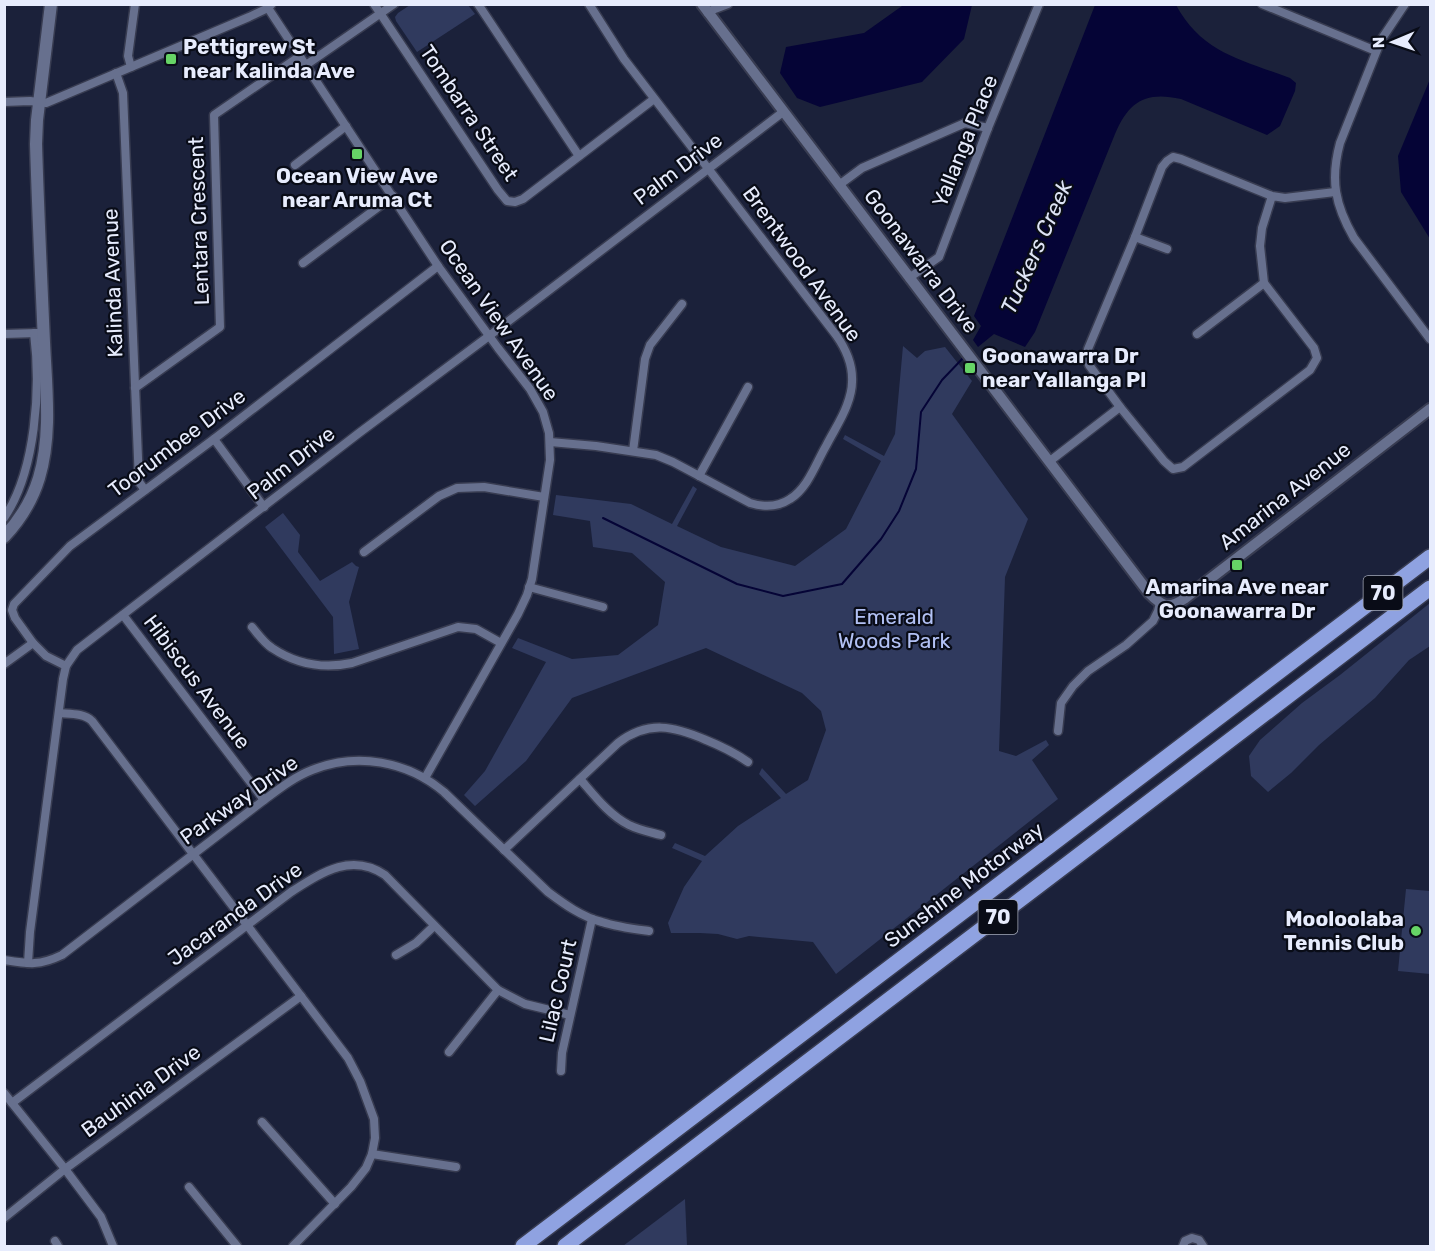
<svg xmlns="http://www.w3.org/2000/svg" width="1435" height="1251" viewBox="0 0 1435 1251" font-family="Rubik,sans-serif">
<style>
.green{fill:#303a5e}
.water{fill:#050436}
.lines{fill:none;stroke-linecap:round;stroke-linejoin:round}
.stream{stroke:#050436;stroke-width:2}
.minor-casing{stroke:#383c51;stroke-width:11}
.tertiary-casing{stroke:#383c51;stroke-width:14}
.secondary-casing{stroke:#383c51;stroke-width:15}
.motorway-casing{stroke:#383c51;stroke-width:18}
.minor{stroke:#67708e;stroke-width:8}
.tertiary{stroke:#67708e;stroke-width:10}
.secondary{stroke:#67708e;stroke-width:12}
.motorway{stroke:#8fa2e1;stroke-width:15}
.poi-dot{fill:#66d466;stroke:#090c17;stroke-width:2}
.labels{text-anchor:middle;stroke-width:4.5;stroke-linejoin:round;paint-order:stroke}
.shield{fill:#090c17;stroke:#a4a9b8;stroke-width:1.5}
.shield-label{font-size:20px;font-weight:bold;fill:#e7ecfd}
.poi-label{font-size:21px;font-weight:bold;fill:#e7ecfd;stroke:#090c17;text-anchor:start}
.street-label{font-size:21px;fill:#e7ecfd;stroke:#090c17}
.park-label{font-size:21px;fill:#b2c1f4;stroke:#090c17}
.water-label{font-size:22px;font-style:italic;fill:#dee4f5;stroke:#090c17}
</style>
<rect width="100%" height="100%" fill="#1b213a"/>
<g class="green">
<polygon points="410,5 468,5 475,14 417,52 396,21 395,17 398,13"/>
<polygon points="903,346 917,358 925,351 945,347 972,381 952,414 1028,519 1005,577 999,751 1016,756 1046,740 1049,745 1032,760 1058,799 836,974 813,942 749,936 737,939 718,934 700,933 671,933 668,923 684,887 702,861 672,848 675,843 705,856 738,826 781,798 759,774 762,768 786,794 808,780 826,730 821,711 802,693 706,648 572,698 526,761 475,806 464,795 485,771 546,662 512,648 518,638 572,659 618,655 658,625 665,582 632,553 593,547 590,521 553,515 556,495 631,504 672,524 693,486 697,489 677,526 721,547 795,566 846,529 881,461 843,439 845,435 884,456 895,434"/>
<polygon points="283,513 300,535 298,552 320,581 352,562 356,566 359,567 349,602 359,649 334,654 333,617 265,527"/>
<polygon points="1430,603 1430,646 1409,660 1375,698 1319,745 1291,773 1268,792 1251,776 1249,756 1260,740 1302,703 1340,675"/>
<polygon points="1406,889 1430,891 1430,974 1398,971"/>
<polygon points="685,1199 687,1246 623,1246"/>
</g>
<g class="water">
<polygon points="902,5 972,5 964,39 922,82 820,107 797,98 780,73 786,47 864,33 902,6"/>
<path d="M 1095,5 L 1176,5 C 1202,53 1242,60 1290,78 L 1296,83 L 1295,91 L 1280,126 L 1267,135 L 1181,99 C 1146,91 1129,101 1115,134 L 1035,332 L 1025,347 L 994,334 L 978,347 L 973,340 L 981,326 L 974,316 Z"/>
<polygon points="1430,79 1430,239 1401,192 1398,156"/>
</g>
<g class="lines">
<polyline class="stream" points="603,518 737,584 783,596 842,584 881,539 899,511 916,469 921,412 942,380 964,357"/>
<g class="minor-casing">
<g id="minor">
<polyline points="374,4 498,190 507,201 515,202 523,199 654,99"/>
<polyline points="478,4 579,156"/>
<polyline points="1262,4 1376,51"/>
<path d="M 1405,4 L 1381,40 L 1340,143 C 1330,180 1335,205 1354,238 L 1430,339"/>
<polyline points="268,8 438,266 498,348 530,389 543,412 549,433 550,460 532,579 527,595 518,614 425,778"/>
<polyline points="707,12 728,4"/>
<polyline points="306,65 394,4"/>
<polyline points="131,67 128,56 135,4"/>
<polyline points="116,73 123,93 139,482 145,490"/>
<polyline points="4,102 30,101 46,103 249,17 268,8 271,5"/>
<polyline points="295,165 346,126"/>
<polyline points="839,185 862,168 965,123 988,128"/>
<polyline points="1272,196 1262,228 1260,246 1264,283 1314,348 1317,358 1310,370 1183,467 1173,469 1164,461 1120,407 1089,365 1087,358 1088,349 1135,237 1162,167 1167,161 1173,157 1181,159 1272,196 1285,198 1335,192"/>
<polyline points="1135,237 1167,249"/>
<polyline points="303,263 393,196"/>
<polyline points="909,278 939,257 988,128 1039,4"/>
<polyline points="4,334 37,333"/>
<polyline points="1197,334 1264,283"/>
<polyline points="135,388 220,327 214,115 300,56"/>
<polyline points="214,439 264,507"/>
<path d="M 550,442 L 596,446 L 656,455 L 673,462 L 750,503 C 763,507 778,507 790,499 C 808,488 816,463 826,446 C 833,432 842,419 847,405 C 850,397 852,390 852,382 C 853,364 846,349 836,335 L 624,59 L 589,4"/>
<polyline points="633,451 645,359 650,345 682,304"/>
<polyline points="1050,461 1120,407"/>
<polyline points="699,476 748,387"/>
<path d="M 4,518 C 36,471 41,388 34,333"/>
<polyline points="364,552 439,496 457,488 484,487 544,497"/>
<polyline points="529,587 603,607"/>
<polyline points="123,615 264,800"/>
<path d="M 252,627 C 258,634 264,643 272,648 C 296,664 324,669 352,663 L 458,627 L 476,629 L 501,643"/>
<polyline points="4,664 33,643"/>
<polyline points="66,666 46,656 33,643 15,618 12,610 14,604 70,546 214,439 438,266"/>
<path d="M 59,713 C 70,714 84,713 92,721 L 348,1058 L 360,1081 L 374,1119 L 375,1138 L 372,1154 L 366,1168 L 351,1187 L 293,1246"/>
<polyline points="1058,731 1061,703 1073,686 1088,671 1126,645 1153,621 1158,611 1160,603"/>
<path d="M 580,779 C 594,795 609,815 629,825 C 639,830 650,832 661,835"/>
<path d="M 504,850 L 618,743 C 648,720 674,726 706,740 C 721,746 735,753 748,762"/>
<polyline points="396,955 416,943 434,926"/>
<path d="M 4,960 C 29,964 39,966 62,955 L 264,800 C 279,789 294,777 312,770 C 357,752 407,761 444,792 L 548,892 C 564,904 582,917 602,922 C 617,927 634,929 649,931"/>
<polyline points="28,963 30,932 63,679 66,666 77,650 359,433 489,336 783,112"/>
<polyline points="449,1052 498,990"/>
<polyline points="561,1071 562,1053 592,919"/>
<polyline points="4,1093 65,1169 101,1217 113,1246"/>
<path d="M 12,1103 L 291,892 C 321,873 351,852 385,875 L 498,990 L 525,1004 L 570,1015"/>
<polyline points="262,1122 335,1204"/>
<polyline points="372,1154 456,1167"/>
<polyline points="189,1187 237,1246"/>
<polyline points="4,1218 65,1169 301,996"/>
<polyline points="55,1241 58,1246"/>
<polyline points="1183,1246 1185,1241 1192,1238 1199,1240 1203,1246"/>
</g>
</g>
<g class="tertiary-casing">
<path id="tertiary" d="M 702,4 L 1149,593 C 1162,606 1168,610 1184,599 L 1430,409"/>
</g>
<g class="secondary-casing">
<path id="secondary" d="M 4,537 C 20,520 32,501 39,478 C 52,435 46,387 44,342 C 41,276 38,210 36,144 L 37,120 L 51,4"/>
</g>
<g class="motorway-casing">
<g id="motorway">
<polyline points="523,1246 1430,557"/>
<polyline points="565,1246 1430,588"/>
</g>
</g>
<use href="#minor" class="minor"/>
<use href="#tertiary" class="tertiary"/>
<use href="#secondary" class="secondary"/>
<use href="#motorway" class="motorway"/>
</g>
<g class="poi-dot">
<rect x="165" y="53" width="12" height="12" rx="3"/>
<rect x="351" y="148" width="12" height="12" rx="3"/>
<rect x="964" y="362" width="12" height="12" rx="3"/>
<rect x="1231" y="559" width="12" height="12" rx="3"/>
<circle cx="1416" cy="931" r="6"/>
</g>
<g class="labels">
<g class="shield">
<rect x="1363.5" y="576" width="39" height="34" rx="4.5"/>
<rect x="978.5" y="900" width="39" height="34" rx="4.5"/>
</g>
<g class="shield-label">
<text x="1383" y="600">70</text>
<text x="998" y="924">70</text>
</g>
<g class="poi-label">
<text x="183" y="54">Pettigrew St<tspan x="183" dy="24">near Kalinda Ave</tspan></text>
<text x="357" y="183" text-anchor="middle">Ocean View Ave<tspan x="357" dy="24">near Aruma Ct</tspan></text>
<text x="982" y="363">Goonawarra Dr<tspan x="982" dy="24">near Yallanga Pl</tspan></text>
<text x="1237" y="594" text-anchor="middle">Amarina Ave near<tspan x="1237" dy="24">Goonawarra Dr</tspan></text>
<text x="1404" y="926" text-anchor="end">Mooloolaba<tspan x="1404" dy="24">Tennis Club</tspan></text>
</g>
<g class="street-label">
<text transform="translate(469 113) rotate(56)" y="7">Tombarra Street</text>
<text transform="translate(965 141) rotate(-68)" y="7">Yallanga Place</text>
<text transform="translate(678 169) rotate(-37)" y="7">Palm Drive</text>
<text transform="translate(199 221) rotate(-92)" y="7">Lentara Crescent</text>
<text transform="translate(921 261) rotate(53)" y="7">Goonawarra Drive</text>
<text transform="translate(802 264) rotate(54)" y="7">Brentwood Avenue</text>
<text transform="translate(113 283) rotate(-92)" y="7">Kalinda Avenue</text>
<text transform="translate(499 320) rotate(55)" y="7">Ocean View Avenue</text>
<text transform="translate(177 443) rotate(-37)" y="7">Toorumbee Drive</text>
<text transform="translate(291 463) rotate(-38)" y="7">Palm Drive</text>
<text transform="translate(1285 496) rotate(-38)" y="7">Amarina Avenue</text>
<text transform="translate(197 682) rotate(53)" y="7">Hibiscus Avenue</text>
<text transform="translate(239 800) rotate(-35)" y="7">Parkway Drive</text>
<text transform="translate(964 885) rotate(-37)" y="7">Sunshine Motorway</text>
<text transform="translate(235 914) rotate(-36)" y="7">Jacaranda Drive</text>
<text transform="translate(558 991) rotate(-77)" y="7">Lilac Court</text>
<text transform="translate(141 1091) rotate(-36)" y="7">Bauhinia Drive</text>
</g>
<g class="park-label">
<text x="894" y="624">Emerald<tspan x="894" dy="24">Woods Park</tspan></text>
</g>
<g class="water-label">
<text transform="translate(1036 247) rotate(-66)" y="8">Tuckers Creek</text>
</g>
</g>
<rect width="1435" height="1251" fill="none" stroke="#e7ecfd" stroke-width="12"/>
<g transform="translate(1393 42) rotate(268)" stroke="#090c17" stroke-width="4.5" paint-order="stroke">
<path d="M0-4.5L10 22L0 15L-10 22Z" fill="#e7ecfd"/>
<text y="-9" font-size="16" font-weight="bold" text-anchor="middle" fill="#e7ecfd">N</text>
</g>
</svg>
